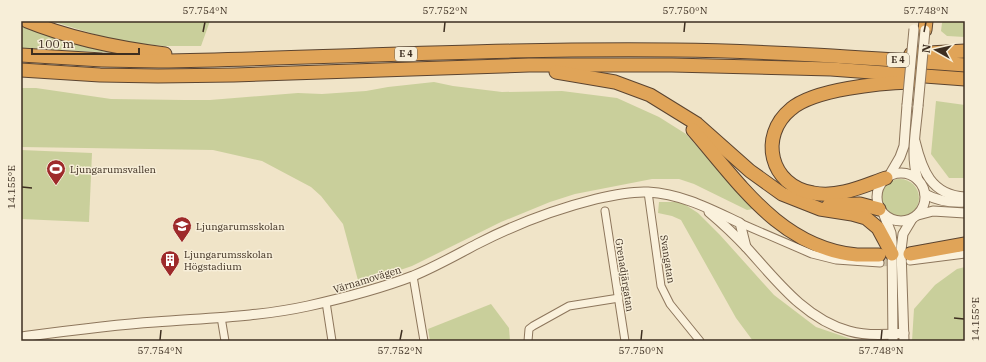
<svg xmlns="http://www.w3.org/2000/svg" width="986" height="362" viewBox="0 0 986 362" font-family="'IBM Plex Serif',serif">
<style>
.green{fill:#c9cf9b}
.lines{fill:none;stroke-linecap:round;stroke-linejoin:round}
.minor-tunnel{stroke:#ccc0a6;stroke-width:7;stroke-dasharray:7 3.5;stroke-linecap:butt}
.minor-casing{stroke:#8d765c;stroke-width:9}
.tertiary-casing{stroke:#8d765c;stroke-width:11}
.motorway-casing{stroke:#5b4430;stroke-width:15}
.minor{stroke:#faf1dc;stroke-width:7}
.tertiary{stroke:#faf1dc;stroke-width:9}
.motorway{stroke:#e0a458;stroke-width:13}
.tertiary-bridge-casing{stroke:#8d765c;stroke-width:11;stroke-linecap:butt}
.tertiary-bridge{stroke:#faf1dc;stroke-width:9}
.ticks{fill:none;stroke:#3d2e20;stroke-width:1.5}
.labels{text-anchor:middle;stroke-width:3;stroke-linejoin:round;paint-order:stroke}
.shield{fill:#f7eed8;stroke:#756857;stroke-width:1}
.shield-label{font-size:9px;font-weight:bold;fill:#3d2e20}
.poi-label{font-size:10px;fill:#3d2e20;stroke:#f7eed8;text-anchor:start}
.street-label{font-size:10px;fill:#3d2e20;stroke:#f7eed8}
.neatline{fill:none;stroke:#3d2e20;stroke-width:1.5}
.ticks-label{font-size:10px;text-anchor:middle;fill:#3d2e20}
</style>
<rect width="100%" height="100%" fill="#f0e4c8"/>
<g class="green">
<polygon points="51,21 210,21 201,46 164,46 117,41"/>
<polygon points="943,21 965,21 965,37 947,36 941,31 942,23"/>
<polygon points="21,23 76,43 120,53 21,48"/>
<polygon points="434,82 453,86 502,92 562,91 617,98 659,117 686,134 753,209 747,210 694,184 679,179 652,179 575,194 550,202 501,222 412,266 359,284 343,224 321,196 311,187 262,161 213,150 21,147 21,88 36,88 111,99 184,100 210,100 298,93 322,94 366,91 388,87"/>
<polygon points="936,101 965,105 965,178 949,178 931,154"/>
<polygon points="21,150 92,153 89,222 21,219"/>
<circle cx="900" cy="198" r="19"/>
<polygon points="659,202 681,202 698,213 720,235 774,295 816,327 857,341 753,341 736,318 681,220 672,216 658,213"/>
<polygon points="965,267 965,341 912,341 914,309 935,285 957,269"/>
<polygon points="491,304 509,328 510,341 430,341 428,329"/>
</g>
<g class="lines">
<polyline class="minor-tunnel" points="880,263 910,261"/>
<g class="minor-casing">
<g id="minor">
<polyline points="648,192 661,286 670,304 700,341"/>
<polyline points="605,211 625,341"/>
<polyline points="740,223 812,254 836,260 880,263"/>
<polyline points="910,261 965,254"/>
<polyline points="413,276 424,341"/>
<polyline points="326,302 332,341"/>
<polyline points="221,317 225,341"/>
<polyline points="528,341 529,329 533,326 569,306 619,298"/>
</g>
</g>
<g class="tertiary-casing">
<g id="tertiary">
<path d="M 918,106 C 916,131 910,156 918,180"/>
<path d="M 915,141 C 922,170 931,195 965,197"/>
<circle cx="901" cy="197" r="24"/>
<polyline points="889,176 900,157 904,146 907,105"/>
<path d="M 925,194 C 938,201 950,203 965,202"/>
<path d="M 709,212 C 722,223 735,235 747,248 C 776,280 805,319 849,331 C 866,336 886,335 904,333"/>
<polyline points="884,215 891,233 892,242 893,341"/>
<polyline points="918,215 933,211 965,213"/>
<path d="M 21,337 C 66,331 110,325 155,322 C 206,318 258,317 308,306 C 344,298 379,289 413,276 C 435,267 456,255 477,244 C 514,225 556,209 596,199 C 613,195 631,191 648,192 C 682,194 710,209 740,223 L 746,247"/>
<polyline points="904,341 901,250 903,234 912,219"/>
</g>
</g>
<g class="motorway-casing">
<g id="motorway">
<path d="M 27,21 C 71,39 118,48 165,54"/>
<polyline points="925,30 926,21"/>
<polyline points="911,54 965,51"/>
<path d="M 21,55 L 102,60 L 159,61 C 331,58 502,48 674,50 C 771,51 868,58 965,65"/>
<polyline points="21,70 100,75 158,76 234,75 529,65 672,65 831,69 965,79"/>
<polyline points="556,72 615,82 650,95 697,124 750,171 782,194 820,209 852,214 866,218 878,228 892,254"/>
<path d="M 693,130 C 739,183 781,248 857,255 C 864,255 872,255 879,255"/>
<path d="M 886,178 C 863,186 839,198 813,193 C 770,186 758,136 791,109 C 814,89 881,83 911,82"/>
<polyline points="829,205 860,204 879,209"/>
<polyline points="910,254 965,244"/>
</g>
</g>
<use href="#minor" class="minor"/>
<use href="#tertiary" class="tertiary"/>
<use href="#motorway" class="motorway"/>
<g class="tertiary-bridge-casing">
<g id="tertiary-bridge">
<polyline points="907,105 914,29"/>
<polyline points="918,106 925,30"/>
</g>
</g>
<use href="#tertiary-bridge" class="tertiary-bridge"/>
</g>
<path class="ticks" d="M 203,32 L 205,22M 444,32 L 445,22M 684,32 L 685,22M 924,32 L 926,22M 22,187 L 32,188M 954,318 L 964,319M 160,340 L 161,330M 400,340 L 402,330M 641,340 L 642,330M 881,340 L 882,330"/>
<defs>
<g id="stadium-pin" transform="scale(1)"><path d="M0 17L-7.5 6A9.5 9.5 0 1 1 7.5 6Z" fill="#9e2a2b" stroke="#f7eed8"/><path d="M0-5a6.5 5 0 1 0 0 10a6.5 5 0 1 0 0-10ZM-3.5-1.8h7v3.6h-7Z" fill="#fff"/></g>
<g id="school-pin" transform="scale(1)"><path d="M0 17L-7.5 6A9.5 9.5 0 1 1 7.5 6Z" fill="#9e2a2b" stroke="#f7eed8"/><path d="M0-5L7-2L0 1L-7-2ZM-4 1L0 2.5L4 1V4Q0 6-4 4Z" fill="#fff"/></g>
<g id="building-pin" transform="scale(1)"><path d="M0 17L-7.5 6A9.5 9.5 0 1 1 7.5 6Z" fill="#9e2a2b" stroke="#f7eed8"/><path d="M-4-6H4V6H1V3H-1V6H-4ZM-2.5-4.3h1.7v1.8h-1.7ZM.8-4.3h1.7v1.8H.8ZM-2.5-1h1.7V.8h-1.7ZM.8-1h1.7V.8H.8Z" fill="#fff"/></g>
</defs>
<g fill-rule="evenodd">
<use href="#stadium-pin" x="56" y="169"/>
<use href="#school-pin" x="182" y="226"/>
<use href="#building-pin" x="170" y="260"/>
</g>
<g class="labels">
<g class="shield">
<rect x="395" y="47" width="22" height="14" rx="3"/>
<rect x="887" y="53" width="22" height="14" rx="3"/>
</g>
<g class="shield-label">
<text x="406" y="57">E 4</text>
<text x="898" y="63">E 4</text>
</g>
<g class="poi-label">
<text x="70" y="173">Ljungarumsvallen</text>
<text x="196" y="230">Ljungarumsskolan</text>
<text x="184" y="258">Ljungarumsskolan<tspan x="184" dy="12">Högstadium</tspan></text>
</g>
<g class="street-label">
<text transform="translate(668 259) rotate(81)" y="4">Svangatan</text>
<text transform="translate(625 275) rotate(81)" y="4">Grenadjärgatan</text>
<text transform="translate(367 279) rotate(-17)" y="4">Värnamovägen</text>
</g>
</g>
<rect width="986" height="362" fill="none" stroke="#f7eed8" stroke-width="44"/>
<g transform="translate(936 50) rotate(278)" stroke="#f7eed8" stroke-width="3" paint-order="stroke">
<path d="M0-3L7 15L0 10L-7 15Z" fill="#3d2e20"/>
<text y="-6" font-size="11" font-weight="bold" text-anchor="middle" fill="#3d2e20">N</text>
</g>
<path d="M32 48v6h107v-6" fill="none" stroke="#3d2e20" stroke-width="2"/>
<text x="38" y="48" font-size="12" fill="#3d2e20" stroke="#f7eed8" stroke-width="3" paint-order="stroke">100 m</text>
<rect x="22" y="22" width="942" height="318" class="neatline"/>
<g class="ticks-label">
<text x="205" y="14">57.754°N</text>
<text x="445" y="14">57.752°N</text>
<text x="685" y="14">57.750°N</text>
<text x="926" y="14">57.748°N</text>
<text transform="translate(11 187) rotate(-90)" y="4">14.155°E</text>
<text transform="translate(975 319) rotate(-90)" y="4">14.155°E</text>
<text x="160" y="354">57.754°N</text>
<text x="400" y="354">57.752°N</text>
<text x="641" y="354">57.750°N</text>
<text x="881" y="354">57.748°N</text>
</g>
</svg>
